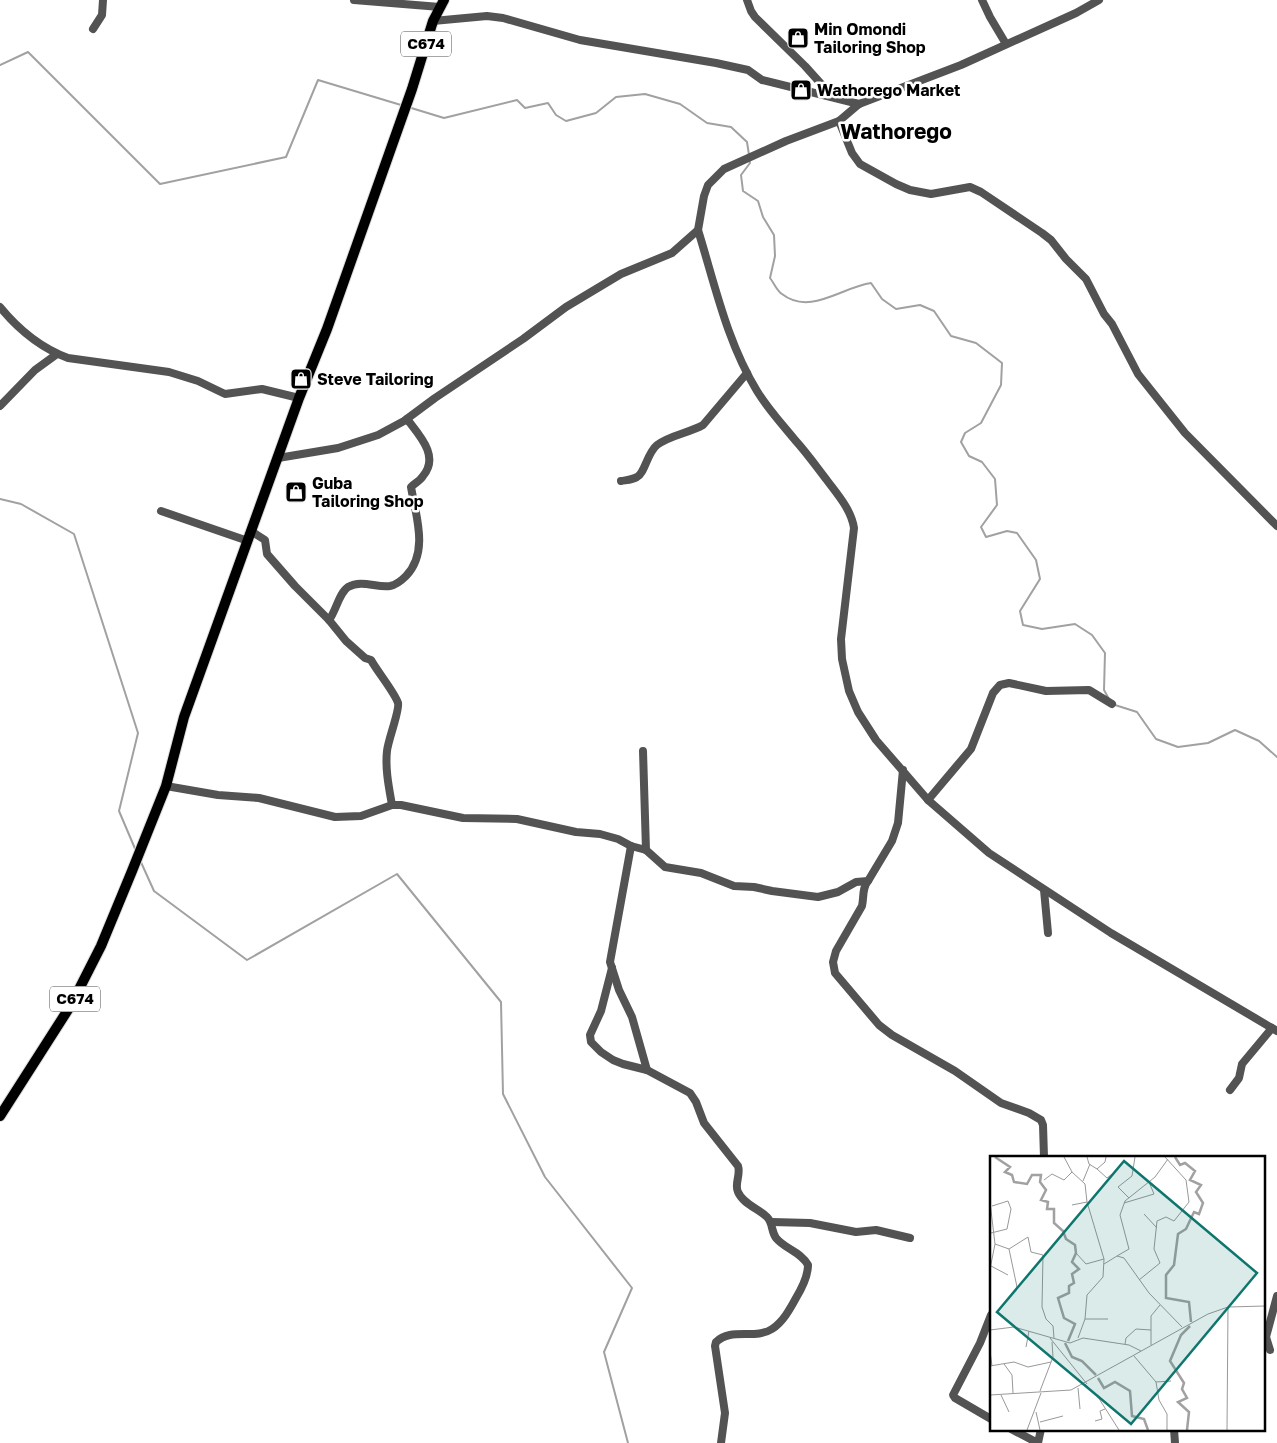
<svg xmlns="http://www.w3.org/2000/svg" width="1277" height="1443" viewBox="0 0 1277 1443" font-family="'Golos Text',sans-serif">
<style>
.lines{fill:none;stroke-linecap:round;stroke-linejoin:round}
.stream{stroke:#a1a1a1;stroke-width:2}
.major-casing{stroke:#dbdbdb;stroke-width:12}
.minor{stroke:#535353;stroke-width:8}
.major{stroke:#000;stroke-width:10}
.labels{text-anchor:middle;stroke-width:5;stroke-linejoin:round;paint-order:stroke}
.shield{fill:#fff;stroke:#4c4c4c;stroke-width:1}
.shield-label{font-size:15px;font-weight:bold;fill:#000}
.poi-label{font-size:16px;font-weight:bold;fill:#000;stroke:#fff;text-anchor:start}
.district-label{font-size:21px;font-weight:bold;fill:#000;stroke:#fff}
.inset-river{fill:none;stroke:#a1a1a1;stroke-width:2.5}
.inset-road{fill:none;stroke:#999;stroke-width:1}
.view{fill:#0f766e;fill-opacity:0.15;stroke:#0f766e;stroke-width:2.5}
.inset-edge{fill:none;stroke:#000;stroke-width:2.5}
</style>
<rect width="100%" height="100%" fill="#fff"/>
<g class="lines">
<g class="stream">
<polyline points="0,65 28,52 160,184 286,157 318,80 401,105"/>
<polyline points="408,107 444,118 517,100 525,108 548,103 556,115 566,121 596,113 616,97 645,94 680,104 707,123 731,127 747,142 749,155"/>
<path d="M 749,159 L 750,163 L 741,175 L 743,191 L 758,201 L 763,217 L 774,235 L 775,256 L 770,278 C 774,283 777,291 782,294 C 810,316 842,287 871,283 L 882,299 L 896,309 L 920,305 L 934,311 L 951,336 L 976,343 L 1002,363 L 1001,385 L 981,423 L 965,433 L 961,442 L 969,456 L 982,462 L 995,479 L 997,505 L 981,527 L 986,537 L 1007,531 L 1017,533 L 1036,560 L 1040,579 L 1020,611 L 1023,625 L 1042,629 L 1075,624 L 1092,635 L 1105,653 L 1104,690 L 1109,699"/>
<polyline points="0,499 21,504 74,534 138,733 119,811 136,851"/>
<polyline points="1115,705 1137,712 1156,739 1178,747 1208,743 1235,730 1259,741 1277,757"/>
<polyline points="140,860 154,891 247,960 397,874 501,1002 503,1094 545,1177 632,1288 604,1352 628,1443"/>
</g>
<g class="major-casing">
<polyline id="major" points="0,1116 71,1005 101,946 132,871 166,786 184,717 299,398 327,329 412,89 433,21 444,0"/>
</g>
<g class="minor">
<polyline points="354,0 440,7"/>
<polyline points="747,0 751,11 755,17 805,66 832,96"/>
<polyline points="982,0 990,17 1006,44"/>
<polyline points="433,21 487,16 503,18 580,40 716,63 748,70 762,80 859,104"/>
<polyline points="93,29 102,15 103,0"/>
<polyline points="839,121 852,153 860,164 896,184 910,190 931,194 970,187 981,192 1042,233 1051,240 1066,259 1086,279 1104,314 1112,324 1138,374 1185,433 1277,526"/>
<path d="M 698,230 C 715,285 727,342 757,391 C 768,409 782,424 795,440 C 806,452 816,466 826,479 C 837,494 851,509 854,528 L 841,639 L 842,659 L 849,691 L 858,712 L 876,740 L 928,800 L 989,853 L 1111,933 L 1277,1031"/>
<path d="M 0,307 C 18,329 41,348 68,358 L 169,372 L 198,381 L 225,394 L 262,389 L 299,398"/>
<polyline points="0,406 35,370 57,354"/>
<polyline points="278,458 338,448 378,435 404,421 435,398 523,339 566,307 621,274 672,253 698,230 704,196 708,185 724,169 786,141 839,121 859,104 961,65 1076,13 1099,0"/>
<path d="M 621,481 C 626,480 632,480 637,477 C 645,473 647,453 657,445 C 670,435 689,433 703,425 L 747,373"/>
<polyline points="161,511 248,541"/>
<path d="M 251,531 L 265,540 L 267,554 L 295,586 L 329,620 L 346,641 L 365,658 L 371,660 C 377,671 395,693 398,703 C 400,710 388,740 387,751 C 385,769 389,788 392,805"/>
<path d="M 329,620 C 336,611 339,593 348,587 C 362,579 376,588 390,586 C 396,585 402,580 406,576 C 429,552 416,516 411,487 C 415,483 420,481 423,476 C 440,456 419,435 407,419"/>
<polyline points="643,751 646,850"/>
<polyline points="166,786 218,795 259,798 335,817 361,816 392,805 401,805 463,818 517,819 576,832 600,834 618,839 631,846 646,850 665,867 701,873 734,886 754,887 772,891 818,897 838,892 856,882 868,881 892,841 898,823 903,770"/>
<polyline points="928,800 971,749 993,693 1000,685 1009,683 1046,691 1089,690 1112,704"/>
<polyline points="631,846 610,962 619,990 632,1017 647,1070"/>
<path d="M 868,881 C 862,888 864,897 862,906 L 836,951 L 833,962 L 835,973 L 879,1025 L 892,1035 L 955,1071 L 1001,1103 L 1029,1113 L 1041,1120 L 1043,1125 L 1044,1157"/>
<polyline points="1044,890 1048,933"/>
<path d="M 612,968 L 601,1011 L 590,1035 L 591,1042 L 601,1052 L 613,1060 L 623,1064 L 647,1070 L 690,1093 L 696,1102 L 704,1123 L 738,1166 C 741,1175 734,1184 738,1192 C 743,1204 759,1209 767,1217 C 773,1223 771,1231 776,1238 C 785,1249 801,1252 808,1265 C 808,1277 802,1288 796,1298 C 790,1309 783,1322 772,1329 C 755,1340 731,1327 716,1342 L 715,1346 L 725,1413 L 721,1443"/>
<polyline points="1230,1090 1239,1078 1242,1064 1272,1028"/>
<polyline points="772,1222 810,1223 856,1232 876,1230 910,1238"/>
<polyline points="991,1315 980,1343 953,1395 955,1398 991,1419"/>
<polyline points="1270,1350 1266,1337 1277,1296"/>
<polyline points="1011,1429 1038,1443 1041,1429"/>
<polyline points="1174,1429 1175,1443"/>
</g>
<use href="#major" class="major"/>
</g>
<defs>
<g id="shop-square" transform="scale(1.125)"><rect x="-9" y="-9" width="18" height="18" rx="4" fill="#000" stroke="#fff"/><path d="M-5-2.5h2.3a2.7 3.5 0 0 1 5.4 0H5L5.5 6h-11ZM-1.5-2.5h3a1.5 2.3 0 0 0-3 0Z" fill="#fff"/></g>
</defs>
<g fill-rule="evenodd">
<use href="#shop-square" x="798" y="38"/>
<use href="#shop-square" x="801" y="90"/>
<use href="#shop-square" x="301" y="379"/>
<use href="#shop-square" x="296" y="492"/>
</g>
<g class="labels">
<g class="shield">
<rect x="401" y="31.5" width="50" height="25" rx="4"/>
<rect x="50" y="986.5" width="50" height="25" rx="4"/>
</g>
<g class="shield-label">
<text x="426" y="49">C674</text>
<text x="75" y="1004">C674</text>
</g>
<g class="poi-label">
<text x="814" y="35">Min Omondi<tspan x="814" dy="18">Tailoring Shop</tspan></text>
<text x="817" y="96">Wathorego Market</text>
<text x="317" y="385">Steve Tailoring</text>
<text x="312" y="489">Guba<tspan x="312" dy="18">Tailoring Shop</tspan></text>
</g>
<g class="district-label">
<text x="896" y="139">Wathorego</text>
</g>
</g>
<g transform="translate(990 1156)">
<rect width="275" height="275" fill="#fff"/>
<path class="inset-river" d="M 5,1 L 20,11 L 15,16 L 22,19 L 24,26 L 37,28 L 42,19 L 51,19 L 50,26 L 56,34 L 51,44 L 58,46 L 57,53 L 64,53 L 64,67 L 73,75 L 76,83 L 85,89 L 86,97 L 82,106 L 89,113 L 82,118 L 84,127 L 79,130 L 79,137 L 68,142 L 74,162 L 85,168 L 78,185M 185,1 L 190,9 L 195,7 L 205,15 L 200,24 L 211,29 L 206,36 L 213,47 L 209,58 L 204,56 L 196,73 L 188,78 L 184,109 L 176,119 L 176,142 L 199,146 L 201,166M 75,187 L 82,201 L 92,205 L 106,219M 108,222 L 114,232 L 125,226 L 140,235 L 142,260 L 154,263 L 158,274M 197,274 L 199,256 L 188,246 L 197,242 L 192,233 L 194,227 L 180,205 L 191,179 L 200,170"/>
<path class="inset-road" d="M 74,1 L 82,16 L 95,28 L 97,46 L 114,103 L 113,121 L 97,139 L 95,163 L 88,182M 97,1 L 99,8 L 107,13 L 115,6 L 116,1M 107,13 L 117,22 L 126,15M 54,24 L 62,18 L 74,24 L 82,16M 93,25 L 100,8M 139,42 L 128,31 L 142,20 L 145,1M 0,46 L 5,88 L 0,113M 134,47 L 164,38 L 159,26M 82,49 L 97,46M 154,58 L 167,72M 1,77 L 17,73 L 21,53 L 18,45 L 2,50M 5,88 L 19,93 L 38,81 L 41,96 L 53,99 L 52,151 L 56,163 L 63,170 L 64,182M 19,93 L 27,131M 86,97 L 96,108 L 114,103M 127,100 L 139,93 L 130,59 L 135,45 L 165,21 L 178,3M 114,108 L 127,100 L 134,102 L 159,137 L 192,171M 1,110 L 18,119M 149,124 L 170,107 L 164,93 L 167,65 L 176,61 L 184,65 L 199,46 L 196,24 L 175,1M 95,163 L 118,163M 0,174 L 24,171 L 80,187 L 93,182 L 139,189 L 151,195M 60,182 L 97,228M 135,188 L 136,182 L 146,173 L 161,174M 161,189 L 161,160 L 170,149M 36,191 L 39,175M 0,195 L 2,210M 144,200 L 166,226 L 169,244 L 177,258 L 177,274M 14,208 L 22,219 L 23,237M 0,210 L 24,206 L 38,211 L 61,206M 166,226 L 181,225M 95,228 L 108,241 L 129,274M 88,232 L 90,253M 50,235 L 63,201 L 62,186M 0,239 L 81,234 L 218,158 L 238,151 L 275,150M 11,239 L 19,256M 46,256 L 50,274M 105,265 L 112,263 L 110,255 L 115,253M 50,266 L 73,260M 37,274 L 51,237M 237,274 L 238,151"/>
<path class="view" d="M 134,5 L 267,117 L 141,268 L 7,156 Z"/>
<rect width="275" height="275" class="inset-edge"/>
</g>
</svg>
